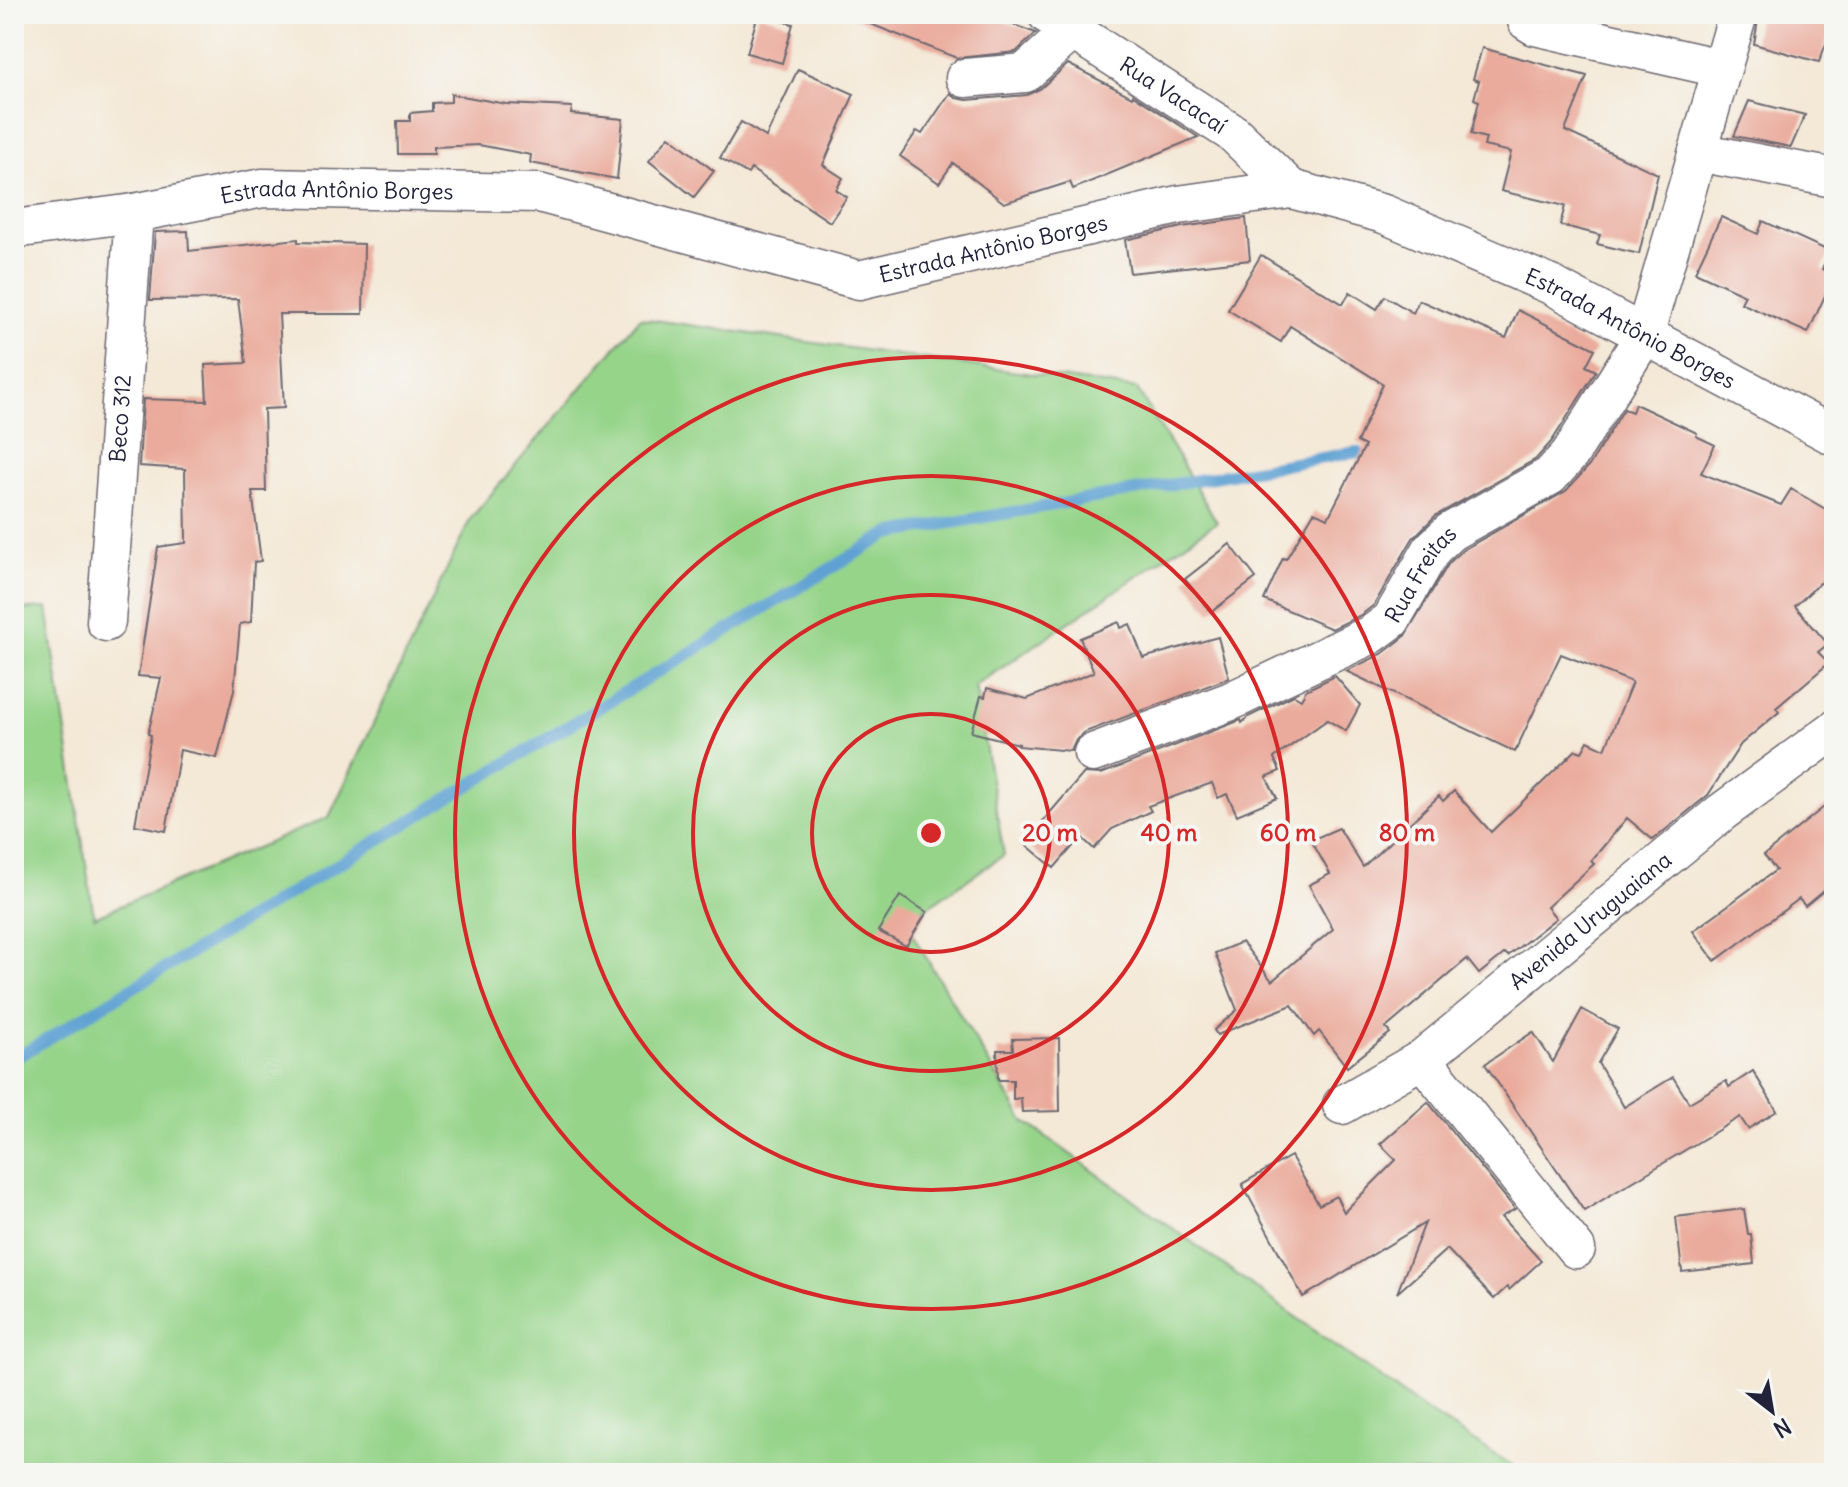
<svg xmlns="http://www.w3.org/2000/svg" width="1848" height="1487" viewBox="0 0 1848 1487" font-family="Delius,sans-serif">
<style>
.green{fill:#96d48a;stroke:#5c7b62;stroke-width:2}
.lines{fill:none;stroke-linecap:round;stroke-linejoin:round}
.stream{stroke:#5fa1d3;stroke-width:12}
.building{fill:#eaab9c}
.minor-casing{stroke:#6c6771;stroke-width:41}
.minor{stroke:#fff;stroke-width:38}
.ring{fill:none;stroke:#d62828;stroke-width:4}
.labels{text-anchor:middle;stroke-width:8;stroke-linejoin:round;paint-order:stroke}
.street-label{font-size:22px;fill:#22223b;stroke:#f6f6f2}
.centre{fill:#d62828;stroke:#f6f6f2;stroke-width:4}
.ring-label{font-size:24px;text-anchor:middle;font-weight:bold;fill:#d62828;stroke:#f6f6f2;stroke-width:8;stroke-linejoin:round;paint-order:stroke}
</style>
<rect width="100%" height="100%" fill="#f6f6f2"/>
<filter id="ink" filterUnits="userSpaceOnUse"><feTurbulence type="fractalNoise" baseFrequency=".0125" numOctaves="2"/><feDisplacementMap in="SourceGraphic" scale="16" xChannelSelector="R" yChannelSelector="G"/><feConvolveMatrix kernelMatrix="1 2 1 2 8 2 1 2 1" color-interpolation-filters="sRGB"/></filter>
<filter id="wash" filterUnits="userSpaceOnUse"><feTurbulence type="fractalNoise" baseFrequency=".006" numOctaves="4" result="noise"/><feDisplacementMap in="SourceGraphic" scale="32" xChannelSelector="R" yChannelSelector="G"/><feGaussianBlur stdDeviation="1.8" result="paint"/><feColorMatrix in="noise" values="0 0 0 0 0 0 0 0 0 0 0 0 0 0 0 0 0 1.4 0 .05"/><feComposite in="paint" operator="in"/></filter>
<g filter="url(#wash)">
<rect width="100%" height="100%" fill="#f4e8d6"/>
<polygon class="green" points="640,318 1137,389 1217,522 975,686 1004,855 905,922 1023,1120 1416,1404 1524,1473 14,1473 14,610 47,608 94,917 329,817 471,518"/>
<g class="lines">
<polyline class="stream" points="14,1059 888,534 1357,452"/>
</g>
<g id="blocks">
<g class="building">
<polygon points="758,14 793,24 782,63 747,53"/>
<polygon points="850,14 983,14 1036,33 1016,52 957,58 850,16"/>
<polygon points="1759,14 1834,14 1834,23 1819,62 1754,44"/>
<polygon points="1482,48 1587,76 1565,131 1658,174 1639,254 1597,244 1600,235 1560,225 1565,206 1501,191 1511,152 1484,146 1486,138 1471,134 1479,101 1474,99 1479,81 1473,79"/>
<polygon points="1068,64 1132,97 1133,95 1198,137 1073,189 1070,182 1004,203 953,163 939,183 900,156 917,131 922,134 950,93 956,98 967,100 1027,95 1040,89"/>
<polygon points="798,69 854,94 823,165 843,178 836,190 847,197 830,222 751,169 748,174 720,158 741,122 766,137"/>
<polygon points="451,94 506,104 572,107 571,114 623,119 617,179 530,163 531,155 479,145 434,147 434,154 398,154 397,121 410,121 410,113 432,111 432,103 451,102"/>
<polygon points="1749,101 1805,115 1791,147 1734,136"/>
<polygon points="669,136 714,171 694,197 649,161"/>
<polygon points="1721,217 1758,234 1763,221 1831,252 1822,269 1834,276 1808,333 1741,303 1745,295 1695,272"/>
<polygon points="1246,218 1250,260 1130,273 1125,240 1182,227"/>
<polygon points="188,231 189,251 298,239 298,242 364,244 363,314 279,314 284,408 264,409 266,491 252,491 261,561 254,562 251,622 240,624 234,690 217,758 180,750 166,831 135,825 151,735 148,734 161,678 138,676 158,547 186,543 185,469 139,466 143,399 207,401 205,365 246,363 238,299 150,300 155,232"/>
<polygon points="1261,255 1343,304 1350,292 1377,309 1385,296 1413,313 1419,300 1506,338 1518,310 1595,349 1586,366 1596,371 1552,441 1536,459 1435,516 1413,538 1374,605 1361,615 1332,629 1264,600 1283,558 1286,559 1314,512 1328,518 1365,446 1357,442 1383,384 1290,326 1281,342 1228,310"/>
<polygon points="1635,404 1697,433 1696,436 1715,445 1701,473 1781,505 1791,489 1834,514 1834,570 1795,606 1828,644 1818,652 1829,663 1776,708 1779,712 1741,744 1708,795 1653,840 1627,818 1591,861 1594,864 1547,907 1556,918 1508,956 1505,953 1479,974 1467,959 1386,1028 1390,1033 1347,1067 1319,1031 1314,1036 1292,1005 1217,1035 1214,1030 1237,1010 1215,953 1242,942 1272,981 1333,929 1309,885 1330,874 1311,840 1339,828 1363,867 1439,796 1443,801 1454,791 1491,832 1576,750 1582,752 1588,741 1605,749 1632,682 1561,654 1515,752 1346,671 1382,654 1404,637 1449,563 1463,550 1566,491 1589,466 1624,409 1632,412"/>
<polygon points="1230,544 1256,578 1211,612 1185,579"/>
<polygon points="1119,622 1121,628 1130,624 1143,658 1218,637 1229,678 1085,732 1076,740 1071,751 1018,746 1019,744 971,732 981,696 985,697 987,688 1027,699 1094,672 1080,638"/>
<polygon points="1335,676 1360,705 1346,731 1327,720 1274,758 1280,771 1266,777 1277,798 1237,815 1227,794 1218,798 1212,783 1148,806 1151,811 1112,829 1094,849 1081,837 1054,868 1024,843 1084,773 1101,774 1241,720 1242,723 1248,717 1294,695 1301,699 1306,690"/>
<polygon points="1834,799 1834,882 1805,906 1799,899 1715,961 1693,931 1776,870 1764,855"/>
<polygon points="900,896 927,912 906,946 878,931"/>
<polygon points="1582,1009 1618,1029 1598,1063 1624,1107 1673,1077 1689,1103 1726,1081 1729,1087 1753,1071 1777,1111 1748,1129 1740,1117 1584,1211 1485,1064 1533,1032 1553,1062"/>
<polygon points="1059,1038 1060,1111 1022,1112 1021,1098 1013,1099 1013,1080 998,1080 997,1050 1013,1050 1012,1039"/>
<polygon points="1428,1102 1515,1209 1501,1217 1541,1261 1509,1290 1507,1287 1494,1299 1447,1249 1397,1293 1425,1223 1303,1297 1242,1184 1291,1156 1319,1205 1336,1196 1344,1212 1396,1160 1380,1144"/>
<polygon points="1744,1209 1748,1234 1751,1234 1754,1264 1682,1272 1676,1217"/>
</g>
</g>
</g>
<g filter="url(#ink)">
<use href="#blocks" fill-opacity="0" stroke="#6c6771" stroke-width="2"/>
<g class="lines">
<g class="minor-casing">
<g id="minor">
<path id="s1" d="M 1047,14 L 1234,134 L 1291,189"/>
<polyline points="1526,14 1527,21 1535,26 1720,68"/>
<polyline points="965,78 1025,73 1073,30"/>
<polyline points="1698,152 1834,178"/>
<path id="s2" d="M 14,229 L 134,213 L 263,188 L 539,193 L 859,280 L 1178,205 L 1291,189 L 1384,214 L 1551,285 L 1834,436"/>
<path id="s3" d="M 106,622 L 134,213"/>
<path id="s4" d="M 1093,753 L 1231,701 L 1372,634 L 1391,620 L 1432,549 L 1450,532 L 1550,476 L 1570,454 L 1644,336 L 1738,14"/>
<polyline points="1422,1059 1576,1249"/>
<path id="s5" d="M 1342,1105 L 1422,1059 L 1722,812 L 1834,730"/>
</g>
</g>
<use href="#minor" class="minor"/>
</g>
</g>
<g class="ring">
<circle cx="931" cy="833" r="119"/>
<circle cx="931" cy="833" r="238"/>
<circle cx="931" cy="833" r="357"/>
<circle cx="931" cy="833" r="476"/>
</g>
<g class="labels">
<g class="street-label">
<text dy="8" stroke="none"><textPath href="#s1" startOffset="150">Rua Vacacaí</textPath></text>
<text dy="8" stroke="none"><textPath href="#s2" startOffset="326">Estrada Antônio Borges</textPath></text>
<text dy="8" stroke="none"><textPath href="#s2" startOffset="998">Estrada Antônio Borges</textPath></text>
<text dy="8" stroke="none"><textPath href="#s2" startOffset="1670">Estrada Antônio Borges</textPath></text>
<text dy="8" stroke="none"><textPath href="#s3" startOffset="204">Beco 312</textPath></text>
<text dy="8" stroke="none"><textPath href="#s4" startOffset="382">Rua Freitas</textPath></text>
<text dy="8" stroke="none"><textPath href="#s5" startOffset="310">Avenida Uruguaiana</textPath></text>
</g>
</g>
<circle cx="931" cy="833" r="12" class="centre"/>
<g class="ring-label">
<text x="1050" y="841">20 m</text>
<text x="1169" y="841">40 m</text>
<text x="1288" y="841">60 m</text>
<text x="1407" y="841">80 m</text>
</g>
<rect width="1848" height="1487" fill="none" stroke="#f6f6f2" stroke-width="48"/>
<g transform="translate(1772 1411) rotate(149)" stroke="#f6f6f2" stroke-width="6" paint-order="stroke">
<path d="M0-6L14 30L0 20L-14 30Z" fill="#22223b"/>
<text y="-12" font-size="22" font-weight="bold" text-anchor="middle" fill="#22223b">N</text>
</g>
</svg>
